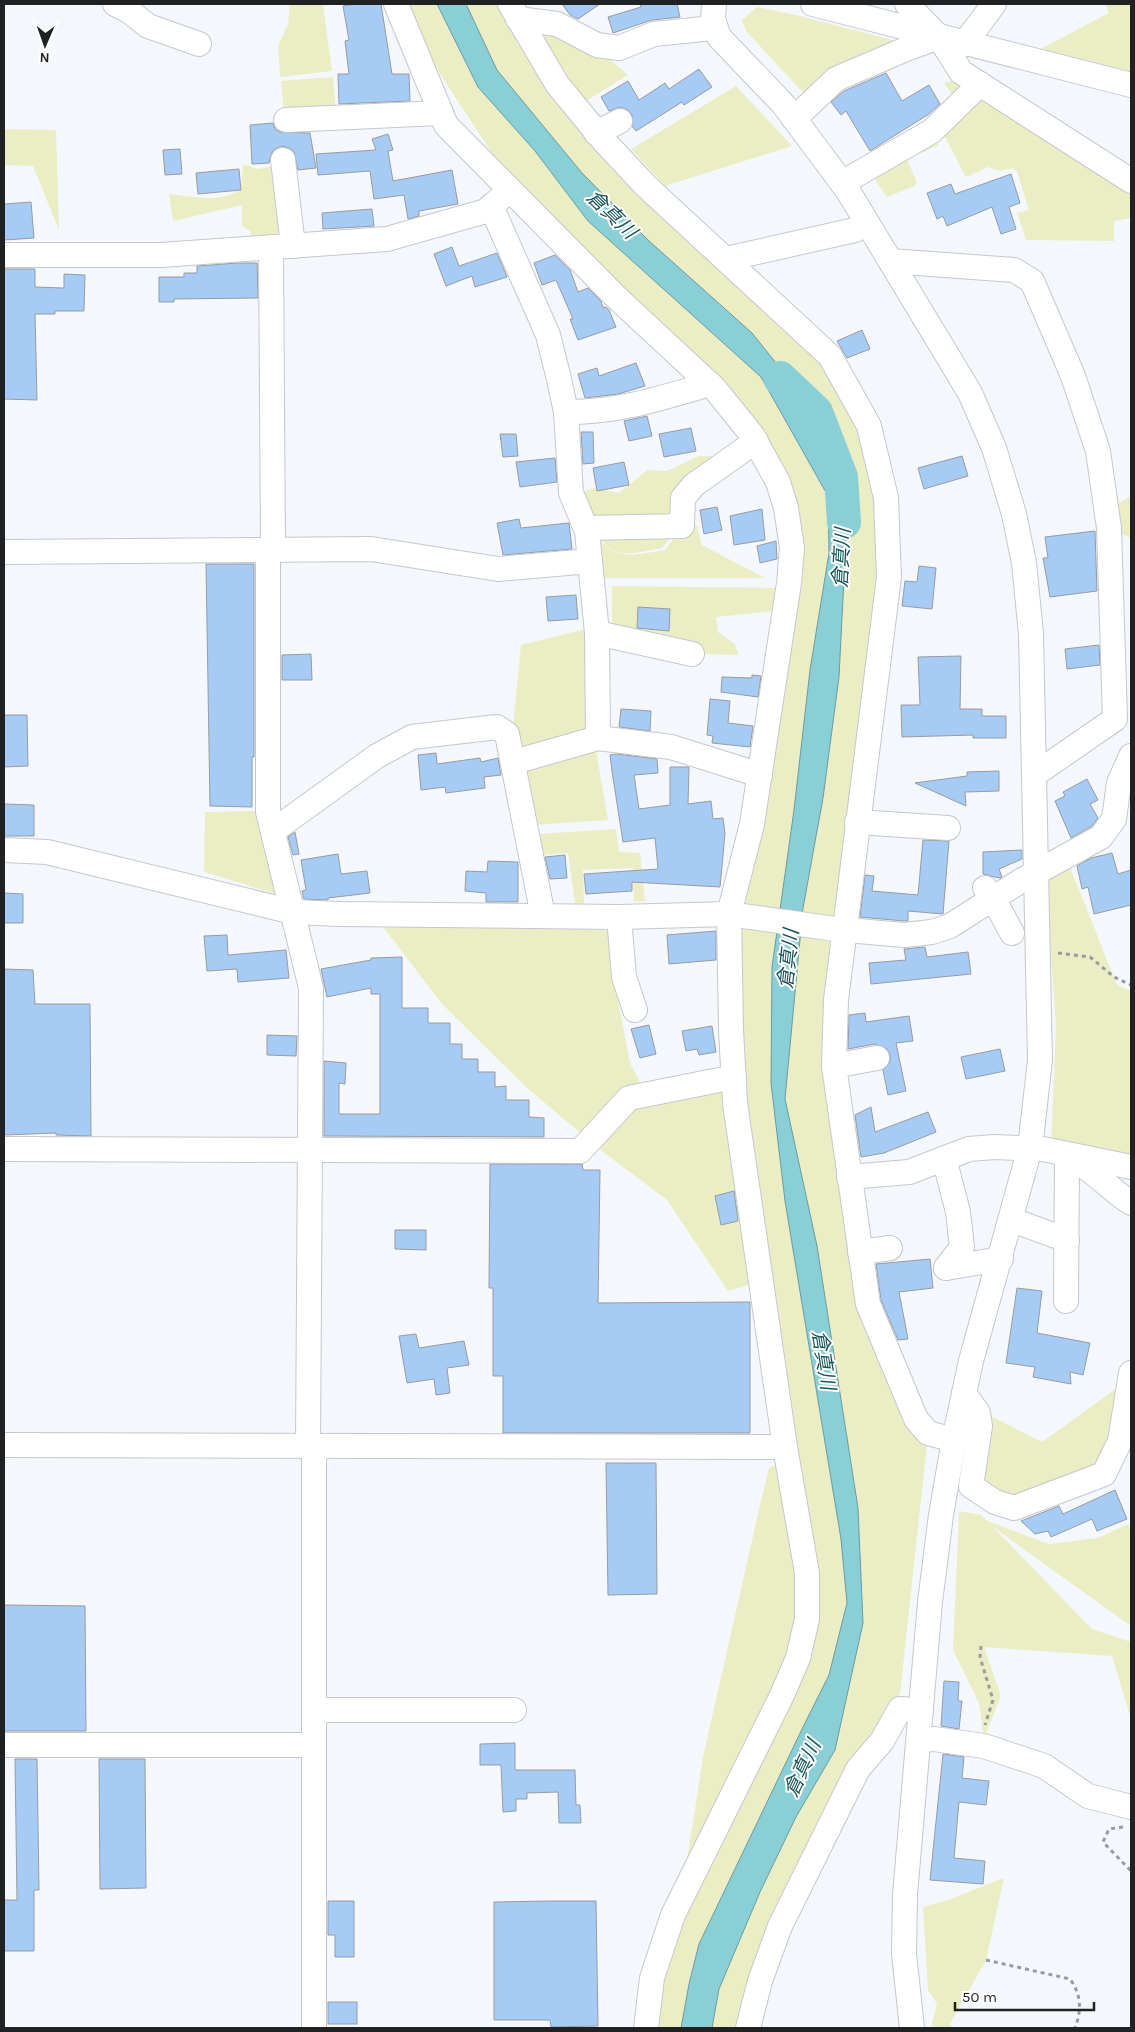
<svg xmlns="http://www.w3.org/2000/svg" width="1135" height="2032" viewBox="0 0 1135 2032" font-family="Karla,'Noto Sans JP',sans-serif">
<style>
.green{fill:#ebeec5}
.water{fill:#8acfd5;stroke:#6a9b9f}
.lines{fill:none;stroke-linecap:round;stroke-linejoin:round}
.river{stroke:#8acfd5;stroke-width:34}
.building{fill:#a6ccf5;stroke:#979ba0}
.minor-casing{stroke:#c4c8cd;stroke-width:26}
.path{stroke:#999c9f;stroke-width:3;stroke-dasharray:4 4;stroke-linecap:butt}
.minor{stroke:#fff;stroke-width:24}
.labels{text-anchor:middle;stroke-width:4;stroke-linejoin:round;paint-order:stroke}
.water-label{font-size:20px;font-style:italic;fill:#175358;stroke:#fff}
</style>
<rect width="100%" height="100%" fill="#f4f8fd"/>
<g class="green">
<polygon points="290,4 323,4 332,71 280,77 278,46 288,24"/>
<polygon points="407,4 502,4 525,48 830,356 878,447 897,571 836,1000 868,1304 927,1445 900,1694 850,1769 765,1934 736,2028 650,2028 681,1899 703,1757 760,1505 769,1468 787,1461 730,983 792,548 740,403 525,203 432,62"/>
<polygon points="1105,4 1131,4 1131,80 1040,49 1109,13"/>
<polygon points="757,7 796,15 897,41 808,98 746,31 742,20"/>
<polygon points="532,24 606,56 628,75 581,104"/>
<polygon points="333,77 336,110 284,113 281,81"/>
<polygon points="959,79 1131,185 1131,218 1114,221 1114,241 1026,240 1017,213 1029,210 1017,172 1013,168 1000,171 988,167 966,177 940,128 965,112 944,83"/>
<polygon points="736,86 792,146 665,186 631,149"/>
<polygon points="4,129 56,130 59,230 33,166 4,165"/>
<polygon points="929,135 939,145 907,159 917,183 914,186 887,197 872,175"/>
<path d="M 243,164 L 258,169 L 278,165 L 284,235 L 251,237 L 251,232 L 242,226 L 242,205 L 173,221 L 169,194 C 194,197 219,203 241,190 Z"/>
<path d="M 699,456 L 723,456 L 676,531 L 662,548 C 651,550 635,554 623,553 C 595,549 589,513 584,491 L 594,488 L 619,493 L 647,470 L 667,471 Z"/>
<polygon points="1131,496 1131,538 1119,533 1118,504"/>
<path d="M 697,526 L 702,545 L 765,578 L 596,578 L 589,529 C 617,561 626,556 665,550 L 680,530 Z"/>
<polygon points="612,586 775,588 774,611 716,617 718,632 734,643 739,655 705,654 672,660 640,655 612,632"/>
<polygon points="586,629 596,750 608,820 534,825 513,725 521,645"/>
<polygon points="262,811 283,896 204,872 205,812"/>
<polygon points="616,829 619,852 640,853 645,901 634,902 633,868 583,870 584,905 575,903 568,853 543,855 536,834"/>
<polygon points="1070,867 1117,985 1131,991 1131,1165 1051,1145 1056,1025 1045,879"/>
<polygon points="490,924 613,931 617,995 630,1063 652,1106 725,1087 751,1284 728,1291 667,1200 603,1152 526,1087 442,1004 384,928"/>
<polygon points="1114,1390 1129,1390 1104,1474 1014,1508 971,1486 985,1413 1042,1442"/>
<polygon points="959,1511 981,1515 987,1521 1049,1544 1097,1538 1129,1524 1131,1548 1131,1626 993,1527 1092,1629 1131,1642 1131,1719 1112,1656 984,1647 1001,1696 984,1738 979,1703 953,1650"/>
<polygon points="1004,1878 986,1960 950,2024 953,2028 933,2028 932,2023 937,2004 928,1990 923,1907 948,1900"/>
</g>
<polygon class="water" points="437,4 466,4 497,70 582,173 648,240 752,333 813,409 841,477 846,538 839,677 823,798 803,908 785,1099 817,1246 858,1508 863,1623 835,1750 796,1817 760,1892 719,1989 712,2028 681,2028 689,1984 699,1944 803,1727 829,1675 847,1603 841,1539 785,1201 771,1083 772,967 794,810 810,670 829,553 828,496 761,377 588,221 535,151 478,87"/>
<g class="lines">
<polyline class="river" points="780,378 816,412 841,477 844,522"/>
</g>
<g class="building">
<polygon points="357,4 381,4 392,74 409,74 410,101 339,104 338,74 349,74 345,41 349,40 343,6"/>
<polygon points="562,4 600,4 578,19 570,15"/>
<polygon points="640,4 677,4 680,17 652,20 613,33 608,17 641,7"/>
<polygon points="699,69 712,87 684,105 682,102 636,131 632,126 632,115 628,110 620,107 609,111 601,97 628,81 639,100 665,83 669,89"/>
<polygon points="886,73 902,101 929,85 940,104 929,114 870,151 846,111 841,115 831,102 844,91"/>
<polygon points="273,123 275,129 280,132 310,133 316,168 298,170 294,152 289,148 282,146 275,149 271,154 269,163 252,164 250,125"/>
<polygon points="388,134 393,150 388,151 393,181 452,170 458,204 419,211 419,216 408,219 404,195 374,199 370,171 318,175 316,154 376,150 372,139"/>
<polygon points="180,149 182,174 165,175 163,150"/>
<polygon points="239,169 241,190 198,194 196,173"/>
<polygon points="1011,174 1020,203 1009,207 1016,229 1001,234 992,207 947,226 943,216 937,219 927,193 951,184 955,194"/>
<polygon points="31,202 34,238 4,240 4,204"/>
<polygon points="372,209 374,226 323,229 322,213"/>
<polygon points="452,247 459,266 497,253 507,277 475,287 472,276 446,286 434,254"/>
<polygon points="555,255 570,270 578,292 588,288 601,301 603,308 606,307 609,310 616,327 578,340 570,319 573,319 556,280 542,285 534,263"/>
<polygon points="237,263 257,263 258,298 174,299 174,302 159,302 159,277 184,277 184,273 197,273 197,266"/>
<polygon points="4,269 35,269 35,287 64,288 64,274 85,275 84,311 55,311 55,314 35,314 37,400 4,399"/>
<polygon points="862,330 870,349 847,358 837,341"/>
<polygon points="636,363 645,386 618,394 585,398 578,374 597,368 599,376"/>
<polygon points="647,416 652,436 629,441 624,421"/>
<polygon points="691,428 696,451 664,457 659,434"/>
<polygon points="581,432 593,432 594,463 583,464"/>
<polygon points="500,434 516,434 518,456 503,457"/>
<polygon points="962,456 968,476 924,489 918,468"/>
<polygon points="555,458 557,482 520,487 516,462"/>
<polygon points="624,462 629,485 597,491 593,468"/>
<polygon points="717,507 722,530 704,534 700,510"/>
<polygon points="762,509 765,540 734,545 730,516"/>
<polygon points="519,519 521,528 569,523 572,549 503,555 497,523"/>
<polygon points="1095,531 1097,591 1050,597 1043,558 1048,558 1045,537"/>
<polygon points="776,541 777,559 760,563 757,546"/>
<polygon points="206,564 254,564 254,757 252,757 252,807 210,806"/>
<polygon points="919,566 936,568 932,609 902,606 905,581 917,582"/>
<polygon points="576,595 578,619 548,621 546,597"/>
<polygon points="638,607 670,609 669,631 637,628"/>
<polygon points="1099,645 1100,665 1067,669 1065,649"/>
<polygon points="311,654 312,680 282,680 282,655"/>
<polygon points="961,656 960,709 982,709 982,716 1006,716 1006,738 973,738 973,735 902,737 901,705 920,705 918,657"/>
<polygon points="752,675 761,676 758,697 721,692 722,677 752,678"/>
<polygon points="710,699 730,701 728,723 753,726 750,747 712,743 713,736 707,735"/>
<polygon points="621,709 651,711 650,731 619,727"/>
<polygon points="4,715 27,715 28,766 4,767"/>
<polygon points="436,753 437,764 480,758 481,762 498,758 501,775 484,777 485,788 446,793 445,787 421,790 418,755"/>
<polygon points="616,754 657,759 658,773 634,775 639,809 670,805 670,767 689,767 688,804 711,801 713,819 723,818 725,834 720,887 632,882 632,891 586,894 584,874 658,869 655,838 623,842 612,771 610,755"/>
<polygon points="999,771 999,791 965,792 966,806 915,783 967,776 967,772"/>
<polygon points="1087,779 1098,800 1090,804 1098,818 1092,826 1071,838 1055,801 1065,796 1063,792"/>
<polygon points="4,804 34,805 34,836 4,836"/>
<polygon points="295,832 299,854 293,855 288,837"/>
<polygon points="923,840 949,841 943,914 908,911 908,921 904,921 860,917 865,875 874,876 872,891 918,895"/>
<polygon points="1022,850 1022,859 999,869 1002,877 999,878 983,874 983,852"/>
<polygon points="1112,853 1118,874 1131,870 1131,905 1094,914 1088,887 1082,889 1077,866 1091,858"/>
<polygon points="338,854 341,874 367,871 370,893 328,898 328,900 304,899 302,891 306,890 301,860"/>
<polygon points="565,855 567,878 550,879 545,857"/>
<polygon points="488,861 518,862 518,902 486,902 486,893 465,891 466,871 487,872"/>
<polygon points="4,893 23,894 23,923 4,923"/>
<polygon points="716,931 716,960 669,964 667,935"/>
<polygon points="227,935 228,955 286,950 289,978 238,982 237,969 207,971 204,936"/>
<polygon points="925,947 927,957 968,952 971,974 871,984 869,963 906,960 904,949"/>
<polygon points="402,957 402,1008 428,1008 428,1023 450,1023 450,1044 462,1044 462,1059 478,1059 478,1072 495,1072 495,1087 506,1086 506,1100 529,1100 529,1117 544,1118 544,1137 324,1136 324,1061 346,1063 345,1084 339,1083 339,1114 380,1114 380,994 371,994 371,988 327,997 321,969 371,960 371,958"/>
<polygon points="4,969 33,970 35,1004 90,1004 91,1136 56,1135 56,1133 4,1135"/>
<polygon points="865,1013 866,1022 909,1016 913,1041 896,1043 906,1091 888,1095 883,1070 890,1062 890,1055 887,1049 875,1044 848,1049 849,1015"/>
<polygon points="649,1025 656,1054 640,1058 631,1029"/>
<polygon points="712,1026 716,1052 699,1055 697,1049 686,1051 682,1031"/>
<polygon points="267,1035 297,1036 296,1056 267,1055"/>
<polygon points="1000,1049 1005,1071 966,1079 961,1057"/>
<polygon points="871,1107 875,1132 928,1112 936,1132 884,1153 861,1157 855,1115"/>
<polygon points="490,1164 582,1164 583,1170 600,1170 598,1303 750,1302 750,1433 503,1433 503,1376 493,1376 493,1288 489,1288"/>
<polygon points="734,1191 738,1221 721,1225 715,1196"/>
<polygon points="395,1230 426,1230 426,1250 395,1249"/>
<polygon points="930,1259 933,1288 899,1292 908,1339 898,1340 881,1300 876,1264"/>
<polygon points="1017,1288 1042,1291 1037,1333 1090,1343 1083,1375 1070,1372 1071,1384 1033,1377 1035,1367 1006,1363"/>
<polygon points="416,1334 419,1348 464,1341 469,1365 447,1368 450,1393 436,1395 434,1379 407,1383 399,1336"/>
<polygon points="606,1463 656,1463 657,1594 608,1595"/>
<polygon points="1115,1490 1127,1519 1097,1531 1092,1519 1051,1537 1048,1531 1035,1534 1021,1521 1059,1506 1063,1514"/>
<polygon points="4,1605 85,1606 86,1731 4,1731"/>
<polygon points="944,1681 959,1682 958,1701 962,1701 959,1729 941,1726"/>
<polygon points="515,1743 515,1770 575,1770 576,1805 580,1805 581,1823 559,1823 558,1792 527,1793 527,1799 516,1799 516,1811 503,1812 501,1765 480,1765 480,1744"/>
<polygon points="943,1754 964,1757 962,1778 989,1781 986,1805 959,1802 954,1858 985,1861 983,1884 930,1880"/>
<polygon points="15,1759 37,1759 39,1890 34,1890 34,1951 4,1951 4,1900 17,1900"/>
<polygon points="99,1759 145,1759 146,1888 100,1889"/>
<polygon points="328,1901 354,1901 354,1957 335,1957 335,1935 328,1935"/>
<polygon points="549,1901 596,1901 598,2026 551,2027 550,2020 494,2020 494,1902"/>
<rect x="328" y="2002" width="29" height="22"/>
</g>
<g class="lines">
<g class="minor-casing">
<g id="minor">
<polyline points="115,4 129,11 148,26 199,44"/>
<polyline points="396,4 446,125 616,297 715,389 752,435 778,482 786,508 792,548 789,583 752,824 729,914 731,1030 735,1103 785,1447 807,1573 807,1619 798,1658 782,1695 673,1915 652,1978 646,2028"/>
<polyline points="510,4 557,84 603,140 646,186 830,356 869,426 886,498 889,577 836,1000 834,1066 868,1304 916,1419 928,1433 954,1440"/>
<polyline points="714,4 713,19 719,37 784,105 848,191 970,393 994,448 1014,514 1024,563 1031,634 1040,1060 1030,1148 971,1361 954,1440 941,1515 930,1602 905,1895 904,1954 912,2028"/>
<polyline points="813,4 1131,85"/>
<polyline points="907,4 939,37 961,72 1131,181"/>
<polyline points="518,19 557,24 597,45 619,48 654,34 703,29 715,25"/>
<polyline points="964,44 994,4"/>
<polyline points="794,119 836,79 906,49 939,37"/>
<polyline points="286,120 440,113"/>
<polyline points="596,133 620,121"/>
<polyline points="283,160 293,246"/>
<polyline points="842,183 932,131 980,84"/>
<polyline points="491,206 548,335 559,379 566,412 571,493 587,531 597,633 598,738"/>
<polyline points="271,247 273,550"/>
<polyline points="4,255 161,255 387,239 486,211 503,196"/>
<polyline points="726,259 855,230 866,221"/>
<polyline points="890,261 1014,270 1032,281 1073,376 1098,451 1109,528 1115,719 1034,775"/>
<path d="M 566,412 C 616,413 661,398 710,384"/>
<polyline points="586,528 682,526 683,498 694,485 756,441"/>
<polyline points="268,550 268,812 311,988 308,1446"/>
<polyline points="4,552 371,549 498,569 590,561"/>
<polyline points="597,633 692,654"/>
<polyline points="514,762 598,738 671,747 760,775"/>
<polyline points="857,822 948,828"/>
<polyline points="273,831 377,756 412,737 497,727 507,734 543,916"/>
<polyline points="4,850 47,852 293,912 341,914 619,917 729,914 835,929 904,935 932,932 950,926 1019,882 1101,837 1114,819 1119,783 1131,756"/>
<polyline points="985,888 993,898 1012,933"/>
<polyline points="619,917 624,977 635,1010"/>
<polyline points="834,1066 877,1058"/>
<polyline points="4,1149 580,1151 629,1098 734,1077"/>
<polyline points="944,1158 958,1212 962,1247 946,1268"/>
<polyline points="849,1177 909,1172 969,1149 994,1147 1043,1149 1131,1167"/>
<polyline points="1012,1220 1067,1240"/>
<polyline points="860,1252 890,1248"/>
<polyline points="946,1268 1001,1259"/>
<path d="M 1066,1301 L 1067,1156 C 1091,1167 1109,1189 1131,1203"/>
<polyline points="964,1393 978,1413 980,1426 971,1486 995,1502 1014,1508 1104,1474 1120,1441 1131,1373"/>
<polyline points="4,1445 785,1447"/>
<polyline points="314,1446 314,2028"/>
<polyline points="314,1710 514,1710"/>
<polyline points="919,1740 934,1739 984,1746 1044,1766 1088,1796 1131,1807"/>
<polyline points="4,1745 314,1745"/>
<polyline points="748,2028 760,1981 780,1926 858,1769 882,1741 900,1709 921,1710"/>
</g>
</g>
<g class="path">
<polyline points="1058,953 1090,957 1114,977 1131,985"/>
<polyline points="981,1646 980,1657 993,1700 985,1725"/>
<polyline points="1123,1827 1109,1829 1103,1842 1131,1871"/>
<path d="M 986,1960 L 1070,1979 C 1081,1994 1082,2010 1075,2028"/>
</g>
<use href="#minor" class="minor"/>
</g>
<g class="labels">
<g class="water-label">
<text transform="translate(612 214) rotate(44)" y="7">倉真川</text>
<text transform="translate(841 558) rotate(-87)" y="7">倉真川</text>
<text transform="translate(788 959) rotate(-84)" y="7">倉真川</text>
<text transform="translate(824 1360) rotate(81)" y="7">倉真川</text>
<text transform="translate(802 1768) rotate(-65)" y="7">倉真川</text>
</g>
</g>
<rect width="1135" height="2032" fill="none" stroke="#1f2122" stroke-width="10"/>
<g transform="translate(45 45) rotate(182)" stroke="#ffffff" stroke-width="4" paint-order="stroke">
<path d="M0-4L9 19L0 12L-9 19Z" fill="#1f2122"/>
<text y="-8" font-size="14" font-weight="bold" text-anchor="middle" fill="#1f2122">N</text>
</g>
<path d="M955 2002v8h139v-8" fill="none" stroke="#1f2122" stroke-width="2.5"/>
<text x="962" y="2002" font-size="15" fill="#1f2122" stroke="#ffffff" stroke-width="4" paint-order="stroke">50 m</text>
</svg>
